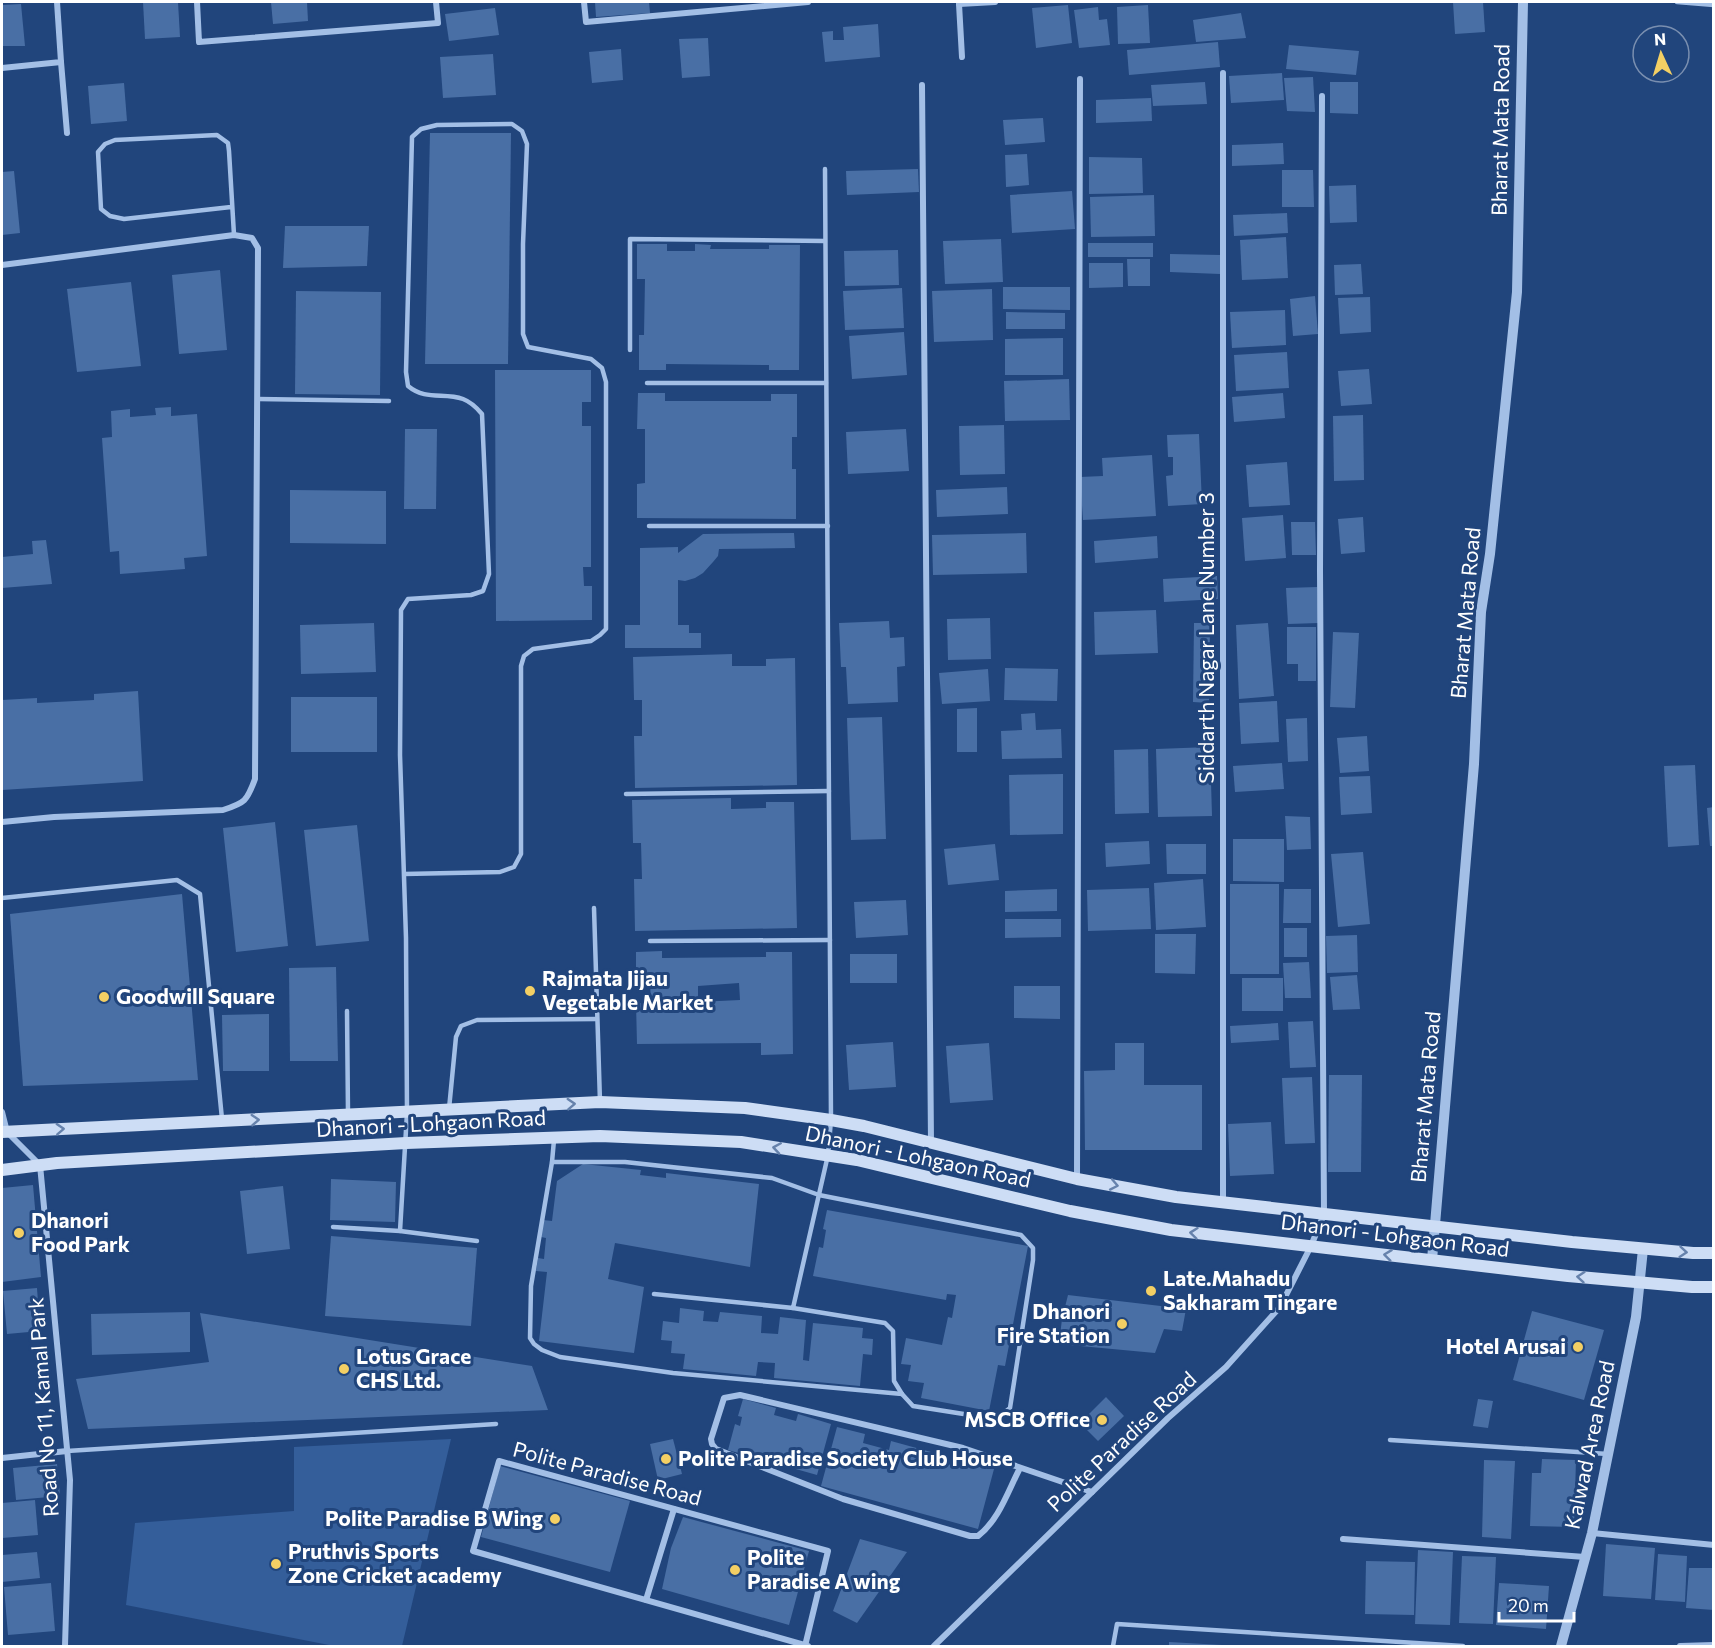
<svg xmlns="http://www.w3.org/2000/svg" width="1715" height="1648" viewBox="0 0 1715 1648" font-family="Commissioner,sans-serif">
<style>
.green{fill:#345e9a}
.building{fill:#496fa5;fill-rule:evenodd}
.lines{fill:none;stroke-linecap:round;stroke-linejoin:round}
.service{stroke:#a3bfe6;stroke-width:4.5}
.minor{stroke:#a3bfe6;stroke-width:6}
.tertiary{stroke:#a3bfe6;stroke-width:10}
.secondary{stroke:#cdddf5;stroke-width:12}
.oneway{stroke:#6682ac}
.poi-dot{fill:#f3cf64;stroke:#21457c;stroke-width:2}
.labels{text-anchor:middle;stroke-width:6;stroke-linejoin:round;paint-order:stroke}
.street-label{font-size:21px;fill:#fff;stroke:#21457c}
.poi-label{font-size:21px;font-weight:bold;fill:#fff;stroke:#21457c;text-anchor:start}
</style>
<rect width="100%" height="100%" fill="#21457c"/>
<polygon class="green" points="451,1439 402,1646 334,1646 126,1605 135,1523 294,1511 294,1447"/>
<g class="building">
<polygon points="143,2 178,2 180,37 145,39"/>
<polygon points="271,2 307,2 308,21 273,24"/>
<polygon points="595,2 649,2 650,13 596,17"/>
<polygon points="1453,2 1483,2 1485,32 1455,34"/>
<polygon points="21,4 25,46 2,46 2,5"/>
<polygon points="1068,5 1072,43 1036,48 1032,8"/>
<polygon points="1148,5 1150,43 1118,44 1117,7"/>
<polygon points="1098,7 1099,20 1107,19 1110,45 1079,48 1074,10"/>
<polygon points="495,8 499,35 449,41 445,14"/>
<polygon points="1241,13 1246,38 1196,42 1193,20"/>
<polygon points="878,24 880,57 825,62 822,32 833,31 833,40 844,40 843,27"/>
<polygon points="708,38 710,76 682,78 679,39"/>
<polygon points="1218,42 1220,67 1129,75 1127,50"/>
<polygon points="1289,45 1359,51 1356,75 1286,69"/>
<polygon points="621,49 623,80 592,83 589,52"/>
<polygon points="493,54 496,95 443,98 440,57"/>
<polygon points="1282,73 1284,100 1231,103 1229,76"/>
<polygon points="1313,77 1315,112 1287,111 1284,78"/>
<polygon points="1205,82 1207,104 1153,106 1151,85"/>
<polygon points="1330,82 1358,82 1358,114 1330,113"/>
<polygon points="124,83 127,121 91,124 88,86"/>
<polygon points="1151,98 1152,121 1096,123 1096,100"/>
<polygon points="1043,118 1045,142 1005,145 1003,120"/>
<polygon points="430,133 511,133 508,364 425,364"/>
<polygon points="1283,143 1284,164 1232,166 1232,145"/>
<polygon points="1027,154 1029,185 1006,187 1005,155"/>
<polygon points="1089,157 1142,158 1143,193 1089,194"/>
<polygon points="918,169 919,192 847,195 846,171"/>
<polygon points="1282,170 1313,170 1314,207 1282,207"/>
<polygon points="14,171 20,233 2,235 2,172"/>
<polygon points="1356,185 1357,222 1330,223 1329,186"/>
<polygon points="1072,191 1075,229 1012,233 1010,195"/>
<polygon points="1154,195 1155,236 1091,237 1090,197"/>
<polygon points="1287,213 1288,233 1234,236 1233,215"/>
<polygon points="285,226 369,226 367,266 283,268"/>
<polygon points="1286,237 1288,278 1242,280 1240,240"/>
<polygon points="1001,239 1003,282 945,284 943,241"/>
<rect x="1088" y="243" width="65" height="14"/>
<polygon points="637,244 667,244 667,251 695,251 695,244 711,245 710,249 769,249 769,245 800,245 799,370 769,370 769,365 666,364 666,370 639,370 639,335 644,335 645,279 637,279"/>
<polygon points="898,250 899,285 845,286 844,251"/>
<polygon points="1170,254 1221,255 1220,274 1170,272"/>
<polygon points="1127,259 1150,259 1150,286 1128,286"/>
<polygon points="1089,263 1123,263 1123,287 1089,288"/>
<polygon points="1361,264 1363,294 1335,295 1334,265"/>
<polygon points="220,270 227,350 179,354 172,275"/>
<polygon points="131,282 141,366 77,372 67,289"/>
<polygon points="1003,287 1070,287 1070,310 1003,309"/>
<polygon points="902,288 904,328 845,330 843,291"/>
<polygon points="992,289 993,340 934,342 932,291"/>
<polygon points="296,291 381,292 380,395 295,394"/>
<polygon points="1315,296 1318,334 1293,336 1290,299"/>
<polygon points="1370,297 1371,332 1340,334 1338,298"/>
<polygon points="1285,310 1286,345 1232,348 1230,312"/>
<polygon points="1006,312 1065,313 1065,329 1006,329"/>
<polygon points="904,332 907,375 852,379 849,336"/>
<polygon points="1063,338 1063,375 1005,375 1005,339"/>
<polygon points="1287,352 1289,388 1236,391 1234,355"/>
<polygon points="1369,369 1372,404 1341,406 1338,371"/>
<polygon points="495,370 591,370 591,402 582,402 582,426 591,426 591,567 583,567 584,586 592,586 592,620 496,621"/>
<polygon points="1069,379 1070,420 1005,421 1004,381"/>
<polygon points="638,393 665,393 665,401 771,401 771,394 797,394 797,437 792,437 792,469 796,469 796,519 637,518 637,484 645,483 645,429 637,429"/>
<polygon points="1283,393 1285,418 1234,422 1232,397"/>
<polygon points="171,407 171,416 197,414 207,556 184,558 185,569 120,574 119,551 110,552 102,438 112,437 111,411 130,409 130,417 156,415 155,408"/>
<polygon points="1363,415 1364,480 1334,481 1333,416"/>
<polygon points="1004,425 1005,474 960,475 959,426"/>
<polygon points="405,429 437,429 436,509 404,509"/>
<polygon points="906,429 909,471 848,474 846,432"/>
<polygon points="1199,434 1202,504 1168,506 1166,476 1173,475 1173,457 1168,457 1167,435"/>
<polygon points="1152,455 1156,516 1083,520 1080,477 1103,476 1102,458"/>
<polygon points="1287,462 1290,505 1249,507 1246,465"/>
<polygon points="1007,487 1008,514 937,517 936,490"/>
<polygon points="290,490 386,491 386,544 290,543"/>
<polygon points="1283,515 1286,558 1245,561 1242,518"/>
<polygon points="1363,517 1365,552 1341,554 1338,519"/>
<polygon points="1291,522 1315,522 1316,555 1292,555"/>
<polygon points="794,533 795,548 719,549 718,556 713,562 703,573 695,578 685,581 678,580 678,625 689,625 689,633 701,633 701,648 625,648 625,625 640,625 640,548 678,547 678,553 703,534"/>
<polygon points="1026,533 1027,573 933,575 932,535"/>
<polygon points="1157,536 1158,558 1095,563 1094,541"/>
<polygon points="46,540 52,584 2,588 2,557 33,554 32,541"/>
<polygon points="1217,576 1218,599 1164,602 1163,579"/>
<polygon points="1317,587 1319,623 1288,624 1286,588"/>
<polygon points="1156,610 1158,653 1095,655 1094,612"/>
<polygon points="990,618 991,659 948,660 947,619"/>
<polygon points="889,621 890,638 904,637 905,666 897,667 898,702 848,704 846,667 841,667 839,623"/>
<polygon points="374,623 376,672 301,674 300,625"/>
<polygon points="1194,623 1210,623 1209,703 1193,702"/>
<polygon points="1268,623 1274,696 1239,699 1236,625"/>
<polygon points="1287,627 1316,627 1316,681 1298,681 1298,664 1287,664"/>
<polygon points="1333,632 1359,633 1355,708 1330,707"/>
<polygon points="732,654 732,666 766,666 766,659 795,658 797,785 635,788 634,736 642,736 642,700 634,700 633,657"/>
<polygon points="1005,668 1058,669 1057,701 1004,700"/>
<polygon points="988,669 990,701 942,704 939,673"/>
<polygon points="138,691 143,781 2,790 2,700 37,698 37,703 94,700 94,694"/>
<rect x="291" y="697" width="86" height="55"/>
<polygon points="1277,701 1279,742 1241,744 1239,703"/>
<polygon points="977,708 977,752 957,752 957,709"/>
<polygon points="1035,713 1036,730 1061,729 1062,758 1002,759 1001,731 1022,730 1021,714"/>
<polygon points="882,717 886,839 851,840 847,718"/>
<polygon points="1307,718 1308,761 1288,762 1286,719"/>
<polygon points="1367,736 1369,771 1340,773 1337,738"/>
<polygon points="1210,747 1212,816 1158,817 1156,749"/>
<polygon points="1148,749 1149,813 1115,814 1114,750"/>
<polygon points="1282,763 1284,789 1235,792 1233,766"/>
<polygon points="1695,765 1699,845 1668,847 1664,766"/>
<polygon points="1063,774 1063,834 1010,835 1009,775"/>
<polygon points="1370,776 1372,813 1341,815 1339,777"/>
<polygon points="731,798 731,809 766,808 766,802 794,802 797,928 635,931 634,879 642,879 641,843 633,843 632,800"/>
<polygon points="1714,807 1714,846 1710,846 1707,808"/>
<polygon points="1285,816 1310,817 1311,849 1287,850"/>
<polygon points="275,822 288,946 236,952 223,828"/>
<polygon points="357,825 369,941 316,946 304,830"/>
<polygon points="1233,839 1284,839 1284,882 1233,881"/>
<polygon points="1149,841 1150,864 1106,867 1105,843"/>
<polygon points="995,844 999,880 948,885 944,849"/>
<polygon points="1166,844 1206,844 1206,874 1167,874"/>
<polygon points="1363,852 1370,924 1338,927 1331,854"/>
<polygon points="1203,879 1206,927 1156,930 1154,883"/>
<rect x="1230" y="884" width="49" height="90"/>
<polygon points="1149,888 1151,929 1088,931 1087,890"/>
<polygon points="1057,889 1057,911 1005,912 1005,891"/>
<polygon points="1284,889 1311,889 1311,923 1283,923"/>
<polygon points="182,894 198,1080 23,1086 10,914"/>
<polygon points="906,900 908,935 856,938 854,902"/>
<polygon points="1005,919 1061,919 1061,937 1005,938"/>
<rect x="1284" y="928" width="23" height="29"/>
<polygon points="1155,934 1196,934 1195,974 1155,973"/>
<polygon points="1357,935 1358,972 1327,973 1326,936"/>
<path d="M 662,951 L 662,958 L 766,957 L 766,952 L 792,952 L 793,1054 L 761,1055 L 761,1043 L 637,1044 L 636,1003 L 651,1003 L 650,982 L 636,982 L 636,952 ZM 739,983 L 740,1000 L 698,1002 L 698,986 Z"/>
<rect x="850" y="954" width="47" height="29"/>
<polygon points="1309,962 1311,998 1285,998 1283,963"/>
<polygon points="336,967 338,1061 290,1061 289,968"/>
<polygon points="1357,975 1360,1009 1333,1010 1330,977"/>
<rect x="1242" y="978" width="41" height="33"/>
<polygon points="1014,986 1060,986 1060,1019 1014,1018"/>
<polygon points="269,1014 269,1071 223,1071 222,1015"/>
<polygon points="1313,1021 1316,1067 1290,1068 1288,1022"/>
<polygon points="1278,1023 1279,1040 1231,1043 1230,1026"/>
<polygon points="893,1042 896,1087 849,1090 846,1045"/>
<polygon points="989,1043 993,1100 950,1103 946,1046"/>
<polygon points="1115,1043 1144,1043 1144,1085 1202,1085 1202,1150 1085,1150 1084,1071 1115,1070"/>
<polygon points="1329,1075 1362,1075 1361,1172 1328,1172"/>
<polygon points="1312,1077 1315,1143 1285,1144 1282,1078"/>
<polygon points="1271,1122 1274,1174 1230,1176 1228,1124"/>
<polygon points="583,1164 641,1170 640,1175 666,1178 666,1173 759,1184 750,1267 615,1243 608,1279 644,1287 634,1353 539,1341 547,1272 536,1271 538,1258 544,1259 546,1238 541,1237 543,1220 552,1221 557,1181"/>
<polygon points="331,1179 396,1182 395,1222 330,1220"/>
<polygon points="33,1185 41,1277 2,1282 2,1188"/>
<polygon points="283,1186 290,1249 247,1254 240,1191"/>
<polygon points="827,1210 1028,1246 1005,1366 998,1365 989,1411 921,1398 924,1383 908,1381 911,1365 901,1364 906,1338 942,1345 948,1317 952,1318 956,1295 947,1294 946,1300 813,1276 819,1247 823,1248 826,1230 823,1229"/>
<polygon points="331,1236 477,1248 471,1326 325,1316"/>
<polygon points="37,1288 40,1331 7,1334 3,1291"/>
<polygon points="1068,1295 1186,1309 1182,1331 1164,1329 1155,1353 1059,1344 1062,1319"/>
<polygon points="680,1308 704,1311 703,1321 718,1322 720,1312 762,1316 761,1333 778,1334 780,1317 806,1320 803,1360 809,1361 813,1323 863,1328 862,1338 873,1339 872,1355 863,1354 860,1386 774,1378 775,1363 758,1362 756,1376 683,1369 685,1354 671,1353 672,1341 661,1340 663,1321 679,1323"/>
<polygon points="1532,1311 1604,1330 1584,1400 1513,1380"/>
<polygon points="190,1312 190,1352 92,1355 91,1314"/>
<polygon points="200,1313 532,1366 548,1410 88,1429 76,1379 209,1362"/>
<polygon points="1106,1397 1124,1416 1098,1441 1080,1423"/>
<polygon points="743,1399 776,1408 774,1415 796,1421 798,1414 831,1424 817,1475 728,1450 735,1424 740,1426 742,1417 738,1416"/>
<polygon points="1478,1399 1493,1401 1488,1428 1473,1426"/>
<polygon points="837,1427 865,1434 863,1443 889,1450 891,1441 942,1455 940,1462 966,1469 967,1462 994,1469 978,1529 821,1486"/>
<polygon points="673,1439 682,1474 658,1480 650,1444"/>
<polygon points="1542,1459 1576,1460 1574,1527 1530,1526 1532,1473 1541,1473"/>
<polygon points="1484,1460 1515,1461 1511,1539 1482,1537"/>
<polygon points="57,1464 60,1496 16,1500 13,1468"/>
<polygon points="500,1466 630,1501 610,1572 481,1537"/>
<polygon points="35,1500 38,1535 2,1538 2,1503"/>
<polygon points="683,1517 809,1551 789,1625 662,1589 671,1548"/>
<polygon points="860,1539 907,1552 857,1623 833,1611"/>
<polygon points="1606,1544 1655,1548 1651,1599 1603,1596"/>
<polygon points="1418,1550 1453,1552 1450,1625 1415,1624"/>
<polygon points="37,1552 40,1578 2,1582 2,1555"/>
<polygon points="1658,1554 1687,1556 1685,1602 1655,1600"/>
<polygon points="1462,1556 1496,1557 1493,1624 1459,1623"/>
<polygon points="1366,1561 1415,1562 1414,1615 1365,1614"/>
<polygon points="1689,1568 1714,1568 1714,1610 1686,1608"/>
<polygon points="51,1583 55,1631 8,1635 4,1587"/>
<polygon points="1499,1583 1549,1586 1546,1629 1496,1625"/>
<polygon points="1169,1642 1222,1645 1222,1646 1169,1646"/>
</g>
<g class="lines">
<g class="service">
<polyline points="1677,2 1714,5"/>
<polyline points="231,207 124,219 110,216 101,209 98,152 105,144 115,140 217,135 228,143 229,151 234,235"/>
<polyline points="630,350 630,239 825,241"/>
<polyline points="647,383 826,383"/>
<polyline points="258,399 389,401"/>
<polyline points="649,526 828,526"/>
<polyline points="626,794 829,791"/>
<polyline points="2,898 177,880 200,894 222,1119"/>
<polyline points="594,908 600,1102"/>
<polyline points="650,941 830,940"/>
<polyline points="347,1011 348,1113"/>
<polyline points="449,1109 456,1037 461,1026 477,1020 597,1019"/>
<polyline points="554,1140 552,1162 531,1286 530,1338 534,1344 542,1350 560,1357 673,1373 902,1394"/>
<polyline points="552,1162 625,1162 772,1178 819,1195 1021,1235 1033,1248 1033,1260 1010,1408 1000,1416 989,1418 913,1406 902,1394 894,1381 893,1331 885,1323 793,1308"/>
<polyline points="333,1227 400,1231 477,1241"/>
<path d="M 400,1231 L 407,1113 L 406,938 L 400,755 L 401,610 L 408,599 L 471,595 L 483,591 L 489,574 L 482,414 C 477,408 471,402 463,399 C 444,392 426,401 408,386 L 406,372 L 412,137 L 421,129 L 437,125 L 512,124 L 522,131 L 527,144 L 523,244 L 523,334 L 528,347 L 591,359 L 602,368 L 606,382 L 606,629 L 600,635 L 591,641 L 533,649 L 524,656 L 521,666 L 521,854 L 514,867 L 500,872 L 404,874"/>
<polyline points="654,1294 793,1308 828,1155 831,1120 825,169"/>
<polyline points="1390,1440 1608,1454"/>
<polyline points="67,1451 496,1424"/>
<polyline points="1113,1646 1117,1624 1463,1646"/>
</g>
<g class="minor">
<polyline points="197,2 199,42 438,23 436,2"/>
<polyline points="584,2 586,22 808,2"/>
<polyline points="959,2 959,4 995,2"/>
<polyline points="959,4 962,57"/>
<polyline points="61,62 67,133"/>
<polyline points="2,68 61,62 57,2"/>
<polyline points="922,85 931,1143"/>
<path d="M 2,265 L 234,235 L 252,238 L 258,248 L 255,779 C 247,801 245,803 223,810 L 54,817 L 2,822"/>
<polyline points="2,1112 7,1132 40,1165 70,1480 65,1646"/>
<polyline points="1077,1179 1080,79"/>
<polyline points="1223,1202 1223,73"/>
<polyline points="2,1458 67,1451"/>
<path d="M 1020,1468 C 1008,1491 999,1520 978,1536 L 970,1536 L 843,1499 L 716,1449 L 712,1444 L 711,1439 L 724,1398 L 740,1395 L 963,1448 L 1092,1492"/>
<polyline points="1592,1533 1714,1545"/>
<polyline points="1343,1539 1585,1557"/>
<polyline points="646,1600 674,1509"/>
<polyline points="805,1646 828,1551 499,1461 473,1551 808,1646"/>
<polyline points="934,1646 1168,1418 1226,1367 1280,1307 1311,1246 1324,1214 1320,571 1322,96"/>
<polyline points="1680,1646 1714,1645"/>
</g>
<g class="tertiary">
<polyline points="1432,1260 1474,764 1481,612 1490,554 1517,292 1523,2"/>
<polyline points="1561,1646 1592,1533 1636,1317 1643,1249"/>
</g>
<g class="secondary">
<polyline points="2,1132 600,1102 745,1108 831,1120 864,1126 1077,1179 1176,1197 1572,1242 1693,1253 1714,1253"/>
<polyline points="2,1170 57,1163 406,1143 600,1136 741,1142 857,1160 1070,1211 1171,1230 1568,1276 1692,1287 1714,1287"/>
</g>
</g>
<defs><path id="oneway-chevron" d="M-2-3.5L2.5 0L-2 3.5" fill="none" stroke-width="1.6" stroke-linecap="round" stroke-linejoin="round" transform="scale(1.5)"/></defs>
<g class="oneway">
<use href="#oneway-chevron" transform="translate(571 1104) rotate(-3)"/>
<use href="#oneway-chevron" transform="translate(255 1120) rotate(-3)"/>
<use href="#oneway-chevron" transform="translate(60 1129) rotate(-3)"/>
<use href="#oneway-chevron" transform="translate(777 1148) rotate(-171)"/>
<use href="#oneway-chevron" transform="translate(1114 1185) rotate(11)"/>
<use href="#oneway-chevron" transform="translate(1194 1233) rotate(-174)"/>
<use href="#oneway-chevron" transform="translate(1683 1252) rotate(5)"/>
<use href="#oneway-chevron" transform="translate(1388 1255) rotate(-173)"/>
<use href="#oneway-chevron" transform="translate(1581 1277) rotate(-175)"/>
</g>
<g class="poi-dot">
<circle cx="530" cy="991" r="6"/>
<circle cx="104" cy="997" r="6"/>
<circle cx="19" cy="1233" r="6"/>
<circle cx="1151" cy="1291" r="6"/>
<circle cx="1122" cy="1324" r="6"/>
<circle cx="1578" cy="1347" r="6"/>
<circle cx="344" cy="1369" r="6"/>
<circle cx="1102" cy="1420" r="6"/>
<circle cx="666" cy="1459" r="6"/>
<circle cx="555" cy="1519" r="6"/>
<circle cx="276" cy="1564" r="6"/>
<circle cx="735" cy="1570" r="6"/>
</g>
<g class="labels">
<g class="street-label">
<text transform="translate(1501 130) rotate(-89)" y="7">Bharat Mata Road</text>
<text transform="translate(1466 613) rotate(-85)" y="7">Bharat Mata Road</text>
<text transform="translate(1207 638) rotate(-90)" y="7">Siddarth Nagar Lane Number 3</text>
<text transform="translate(1426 1097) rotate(-85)" y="7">Bharat Mata Road</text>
<text transform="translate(431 1124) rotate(-3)" y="7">Dhanori - Lohgaon Road</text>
<text transform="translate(918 1157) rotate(12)" y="7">Dhanori - Lohgaon Road</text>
<text transform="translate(1395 1236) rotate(7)" y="7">Dhanori - Lohgaon Road</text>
<text transform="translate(44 1407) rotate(-94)" y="7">Road No 11, Kamal Park</text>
<text transform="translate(1122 1442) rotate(-43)" y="7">Polite Paradise Road</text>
<text transform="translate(1590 1445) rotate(-78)" y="7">Kalwad Area Road</text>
<text transform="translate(607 1474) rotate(15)" y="7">Polite Paradise Road</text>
</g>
<g class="poi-label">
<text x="542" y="986">Rajmata Jijau<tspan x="542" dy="24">Vegetable Market</tspan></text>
<text x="116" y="1004">Goodwill Square</text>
<text x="31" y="1228">Dhanori<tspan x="31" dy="24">Food Park</tspan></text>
<text x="1163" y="1286">Late.Mahadu<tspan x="1163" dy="24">Sakharam Tingare</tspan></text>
<text x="1110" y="1319" text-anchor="end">Dhanori<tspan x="1110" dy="24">Fire Station</tspan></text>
<text x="1566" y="1354" text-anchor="end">Hotel Arusai</text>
<text x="356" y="1364">Lotus Grace<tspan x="356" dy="24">CHS Ltd.</tspan></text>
<text x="1090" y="1427" text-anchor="end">MSCB Office</text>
<text x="678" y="1466">Polite Paradise Society Club House</text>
<text x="543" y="1526" text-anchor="end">Polite Paradise B Wing</text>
<text x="288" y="1559">Pruthvis Sports<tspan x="288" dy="24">Zone Cricket academy</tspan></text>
<text x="747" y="1565">Polite<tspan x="747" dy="24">Paradise A wing</tspan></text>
</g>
</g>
<rect width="1715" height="1648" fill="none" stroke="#ffffff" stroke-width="6"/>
<g transform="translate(1661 54) rotate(356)"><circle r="28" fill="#21457c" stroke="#7a8fb0" stroke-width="1.5"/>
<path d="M0-4.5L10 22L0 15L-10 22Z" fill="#f3cf64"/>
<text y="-9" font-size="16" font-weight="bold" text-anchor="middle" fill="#ffffff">N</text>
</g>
<path d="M1499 1612v9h75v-9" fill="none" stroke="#ffffff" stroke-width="3"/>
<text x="1508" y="1612" font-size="18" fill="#ffffff" stroke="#21457c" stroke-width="4.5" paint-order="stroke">20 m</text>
</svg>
